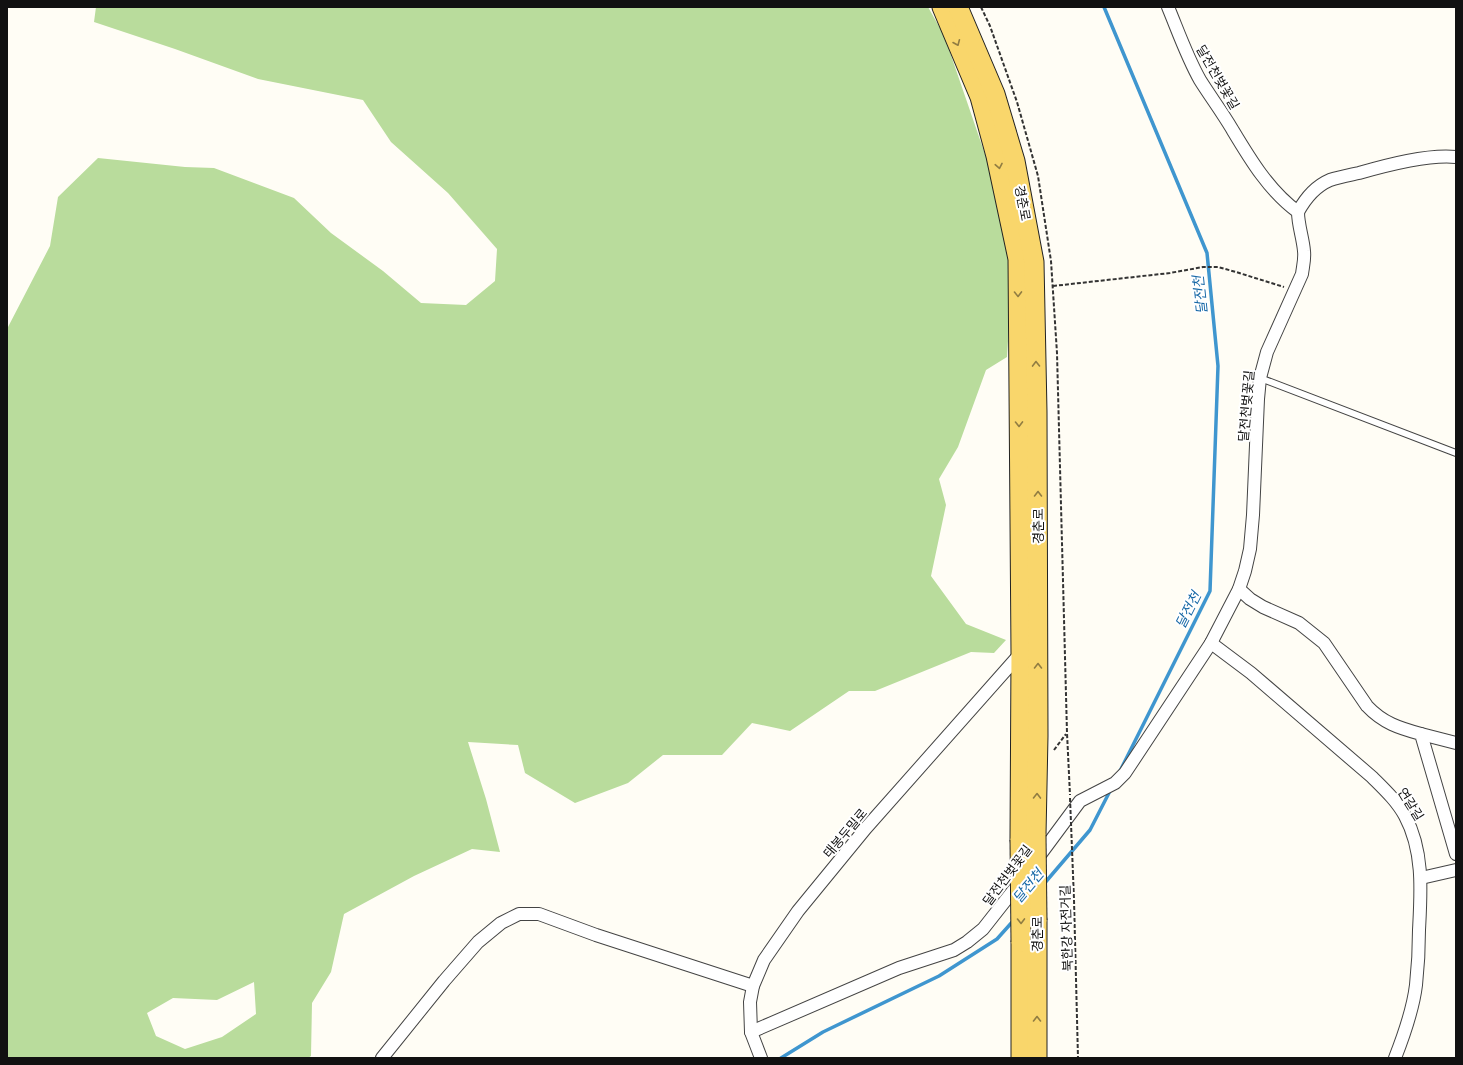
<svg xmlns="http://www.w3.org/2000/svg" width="1463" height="1065" viewBox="0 0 1463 1065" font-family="'Source Serif 4','Noto Sans KR',serif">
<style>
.forest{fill:#b9dc9c;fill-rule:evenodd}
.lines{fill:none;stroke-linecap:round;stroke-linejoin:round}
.stream{stroke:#3f96cf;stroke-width:3.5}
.service-casing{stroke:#444;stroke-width:8}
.minor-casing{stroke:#444;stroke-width:14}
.primary-casing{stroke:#222;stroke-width:21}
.path{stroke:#333;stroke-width:2;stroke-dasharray:4 2;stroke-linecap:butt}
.service{stroke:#fff;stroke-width:6}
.minor{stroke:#fff;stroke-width:12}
.primary{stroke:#f9d66b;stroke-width:19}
.primary-bridge-casing{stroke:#222;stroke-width:21;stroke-linecap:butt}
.path-bridge{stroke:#333;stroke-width:2;stroke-dasharray:4 2;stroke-linecap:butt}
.primary-bridge{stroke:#f9d66b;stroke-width:19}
.oneway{stroke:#917d42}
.labels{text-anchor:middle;stroke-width:4;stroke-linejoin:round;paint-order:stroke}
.street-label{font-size:13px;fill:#111;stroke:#fff}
.water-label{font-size:14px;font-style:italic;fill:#1768a6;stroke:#fff}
</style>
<rect width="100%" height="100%" fill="#fffdf5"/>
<path class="forest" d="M 96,7 L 928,7 L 944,35 L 987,160 L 1012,277 L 1007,357 L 986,370 L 958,447 L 939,479 L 946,505 L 931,576 L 966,624 L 1006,640 L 994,653 L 971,652 L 875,691 L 849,691 L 790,731 L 752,723 L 722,755 L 663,755 L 628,783 L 575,803 L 525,773 L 518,745 L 468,742 L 486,799 L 500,852 L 472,849 L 414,876 L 344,914 L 331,972 L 312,1003 L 311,1056 L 308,1058 L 7,1058 L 7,329 L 50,246 L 58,197 L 98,158 L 185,167 L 214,168 L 294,198 L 331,233 L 383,271 L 421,303 L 466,305 L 495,281 L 497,249 L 448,193 L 391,142 L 363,100 L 258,79 L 175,49 L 94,22 ZM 254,982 L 256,1014 L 222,1037 L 185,1049 L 156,1036 L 147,1013 L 173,998 L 217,1000 Z"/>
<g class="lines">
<g class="stream">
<polyline points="1104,7 1207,253 1218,366 1210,591 1119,773"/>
<polyline points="1043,885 1090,830 1110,791"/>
<polyline points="781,1058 823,1032 939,976 997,939 1014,920"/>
</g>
<g class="service-casing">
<polyline id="service" points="1260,378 1456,453"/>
</g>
<g class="minor-casing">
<g id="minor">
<path d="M 1298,212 C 1305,199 1316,186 1330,180 C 1339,177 1350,175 1359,173 C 1387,165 1428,154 1456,157"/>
<path d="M 1239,589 L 1250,599 L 1263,607 L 1299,623 L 1324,643 L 1367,706 C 1383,723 1399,728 1421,734 L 1456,854"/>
<path d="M 1211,643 L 1251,673 L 1372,777 C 1384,789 1397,801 1405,816 C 1424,851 1421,892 1419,930 C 1419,948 1418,967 1416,985 C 1413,1010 1404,1035 1395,1058"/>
<polyline points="1421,734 1456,743"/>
<path d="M 1037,859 L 1080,801 L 1115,783 L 1125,773 L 1211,643 L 1239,589 L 1245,571 L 1250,549 L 1253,515 L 1258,399 L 1260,378 L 1267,352 L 1302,274 C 1303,266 1305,259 1304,251 C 1303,238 1298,225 1298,212 C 1269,191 1250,159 1232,129 C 1222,112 1210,96 1200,80 C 1187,57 1178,31 1168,7"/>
<polyline points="1421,878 1456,870"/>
<polyline points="751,1032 899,968 954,950 967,942 983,929 1020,882"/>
<polyline points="382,1058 444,981 478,942 501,923 519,914 539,914 596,935 753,986"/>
<polyline points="761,1058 751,1032 750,1002 753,986 764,960 798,911 866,828 1021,653"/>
</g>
</g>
<g class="primary-casing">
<g id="primary">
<polyline points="942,7 980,97 996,156 1018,259 1021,653 1020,840"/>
<polyline points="958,7 995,94 1015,161 1034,262 1037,412 1038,736 1036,835"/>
<polyline points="1021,1058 1021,942"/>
<polyline points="1037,1058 1037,920"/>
</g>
</g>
<g class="path">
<polyline points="981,7 990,26 1017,102 1038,176 1051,261 1057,353 1067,733 1070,795"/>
<polyline points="1053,286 1170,273 1203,267 1218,267 1236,272 1284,287"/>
<polyline points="1054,750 1066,734"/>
<polyline points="1074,900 1078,1058"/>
</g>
<use href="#service" class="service"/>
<use href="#minor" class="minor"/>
<use href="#primary" class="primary"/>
<g class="primary-bridge-casing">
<g id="primary-bridge">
<polyline points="1036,835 1037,920"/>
<polyline points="1020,840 1021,942"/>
</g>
</g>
<polyline class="path-bridge" points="1070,798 1074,900"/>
<use href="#primary-bridge" class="primary-bridge"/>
</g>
<defs><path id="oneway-chevron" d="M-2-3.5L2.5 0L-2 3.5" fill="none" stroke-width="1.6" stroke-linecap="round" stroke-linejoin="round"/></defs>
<g class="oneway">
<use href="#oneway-chevron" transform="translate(957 43) rotate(67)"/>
<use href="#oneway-chevron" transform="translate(999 166) rotate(79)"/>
<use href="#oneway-chevron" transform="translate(1018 294) rotate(89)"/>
<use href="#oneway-chevron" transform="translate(1036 364) rotate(-91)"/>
<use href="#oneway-chevron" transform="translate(1019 424) rotate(89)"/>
<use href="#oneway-chevron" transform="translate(1038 494) rotate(-90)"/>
<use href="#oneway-chevron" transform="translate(1038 666) rotate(-90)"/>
<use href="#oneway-chevron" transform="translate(1037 796) rotate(-89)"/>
<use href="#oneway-chevron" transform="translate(1021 921) rotate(89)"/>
<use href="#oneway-chevron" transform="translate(1037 1019) rotate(-90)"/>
</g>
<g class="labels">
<g class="street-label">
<text transform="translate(1218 77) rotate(60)" y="5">달전천벚꽃길</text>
<text transform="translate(1023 203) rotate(79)" y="5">경춘로</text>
<text transform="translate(1246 406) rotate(-85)" y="5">달전천벚꽃길</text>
<text transform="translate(1038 526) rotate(-90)" y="5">경춘로</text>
<text transform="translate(1411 804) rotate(58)" y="5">연갈길</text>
<text transform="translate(845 833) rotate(-50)" y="5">태봉두밀로</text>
<text transform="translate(1007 875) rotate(-53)" y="5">달전천벚꽃길</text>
<text transform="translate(1066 928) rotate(-92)" y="5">북한강 자전거길</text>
<text transform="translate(1037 934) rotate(-90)" y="5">경춘로</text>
</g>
<g class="water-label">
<text transform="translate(1200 295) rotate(-96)" y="5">달전천</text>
<text transform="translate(1188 610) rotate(-63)" y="5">달전천</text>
<text transform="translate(1028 886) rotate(-50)" y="5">달전천</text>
</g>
</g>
<rect width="1463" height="1065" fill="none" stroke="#111111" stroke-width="16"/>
</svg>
